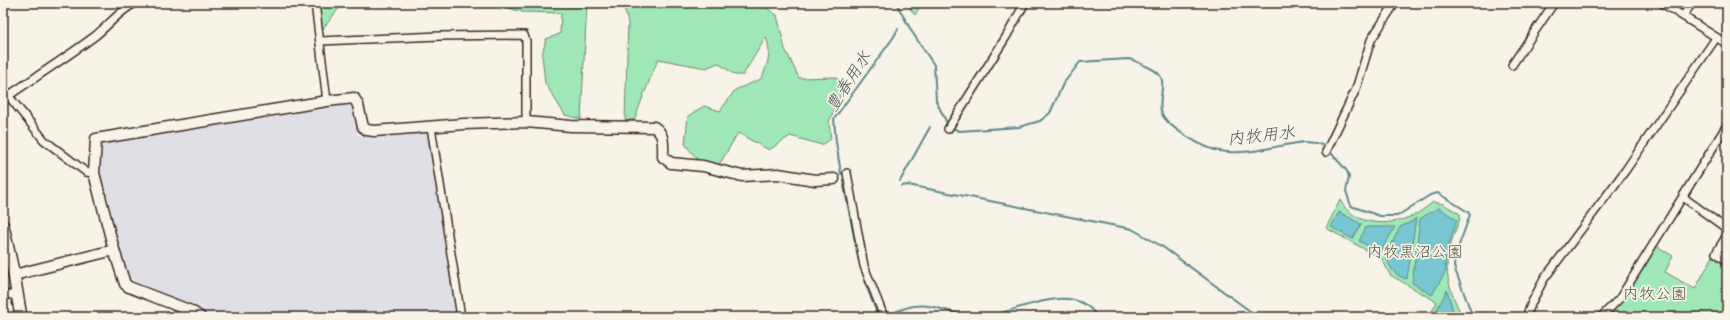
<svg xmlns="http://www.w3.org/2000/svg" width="1730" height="320" viewBox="0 0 1730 320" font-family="Caveat,'Klee One',sans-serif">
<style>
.built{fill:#e0dfe6}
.green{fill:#9fe7b6;stroke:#6d886a}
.water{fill:#77c6d2;stroke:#5f888a}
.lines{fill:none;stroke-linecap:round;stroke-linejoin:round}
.stream{stroke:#5f888a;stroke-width:2}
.street-casing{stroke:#3b2a1e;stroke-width:10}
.secondary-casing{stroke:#3b2a1e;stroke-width:13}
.primary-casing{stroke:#3b2a1e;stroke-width:14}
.street{stroke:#f7f3e8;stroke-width:7}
.secondary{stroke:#f7f3e8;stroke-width:10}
.primary{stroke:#f7f3e8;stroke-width:11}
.labels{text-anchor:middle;stroke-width:3.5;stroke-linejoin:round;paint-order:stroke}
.park-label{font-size:16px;fill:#545944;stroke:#f7f3e8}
.water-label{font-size:17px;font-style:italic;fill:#4d5954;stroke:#f7f3e8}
</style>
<rect width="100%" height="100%" fill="#f7f3e8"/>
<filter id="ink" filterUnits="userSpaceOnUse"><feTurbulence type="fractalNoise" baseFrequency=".025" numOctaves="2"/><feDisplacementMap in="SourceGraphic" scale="8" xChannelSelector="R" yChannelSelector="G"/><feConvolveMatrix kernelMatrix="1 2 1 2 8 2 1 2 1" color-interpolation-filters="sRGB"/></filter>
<g filter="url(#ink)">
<g class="built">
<polygon points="350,103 354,106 358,135 360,136 426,132 429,134 457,317 211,317 201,309 136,282 129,277 119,245 117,243 98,173 101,143"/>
<polygon points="1065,311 1073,317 1036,317 1045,315"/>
</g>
<g class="green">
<polygon points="315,3 343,3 319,34"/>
<polygon points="459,3 587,3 581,119 565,115 545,83 542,55 546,39 560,34 561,13 521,12 503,6"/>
<path d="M 623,3 L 759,3 L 777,15 L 785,49 L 799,78 L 835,77 L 845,84 L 829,122 L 831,139 L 822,145 L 790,136 L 769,150 L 738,133 L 716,170 L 697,159 L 685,144 L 688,116 L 704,106 L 720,111 L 735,90 L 761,79 C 768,64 772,53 766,37 L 743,75 L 735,75 L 718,63 L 706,68 L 658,59 L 642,99 L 635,119 L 625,121 L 628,23 Z"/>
<polygon points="906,3 922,3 915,15"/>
<path d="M 1340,200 C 1354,226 1388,227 1412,216 C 1420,213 1426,207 1433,202 L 1443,204 L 1460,214 L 1460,219 C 1454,234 1447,250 1447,267 C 1447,283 1455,303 1463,317 L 1429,317 L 1437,302 L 1390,275 L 1382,259 L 1326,228 Z"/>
<polygon points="1655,245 1673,256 1665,272 1695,289 1713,256 1727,267 1727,317 1607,317 1624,297"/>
</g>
<g class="water">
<polygon points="1439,208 1457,220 1446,253 1445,263 1446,271 1432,295 1412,283 1420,219 1424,216"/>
<polygon points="1339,212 1361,224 1353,239 1331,227"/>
<path d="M 1416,218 L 1407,279 C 1394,276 1390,268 1386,256 L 1400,227 L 1411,222 Z"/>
<polygon points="1366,227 1395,227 1380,253 1359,241"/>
<polygon points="1447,290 1455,317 1433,317"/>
</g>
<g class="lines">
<g class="stream">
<polyline points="896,3 912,32 934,65 936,101 947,123"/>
<path d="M 953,128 L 959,131 L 1019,127 L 1040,121 L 1050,113 L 1063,84 L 1080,62 L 1128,59 C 1135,60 1141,64 1148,67 C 1173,78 1157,91 1161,111 C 1164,126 1205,149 1220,151 C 1247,156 1277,145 1304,142 L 1315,143 L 1322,145"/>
<polyline points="1331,153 1347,171 1349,177 1346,191 1351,206 1380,216 1397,216 1430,195 1438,193 1468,212 1470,215 1455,256 1454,267 1473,317"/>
<polyline points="841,174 836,142 834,119 893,38 898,29"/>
<polyline points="900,181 930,127"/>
<polyline points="844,186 859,262"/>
<polyline points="901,186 908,185 1132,229 1163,247 1258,317"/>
<polyline points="864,280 878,316"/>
<path d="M 888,315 C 896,312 905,307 914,306 C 936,303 955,316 977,317 C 1011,317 1073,276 1097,317"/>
</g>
<g class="street-casing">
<g id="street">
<polyline points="315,3 327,101"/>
<polyline points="1662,3 1727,44"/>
<polyline points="1683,16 1692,3"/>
<polyline points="320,41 440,36 524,35 526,41 526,122"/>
<polyline points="1512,65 1554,3"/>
<polyline points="3,89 44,140 86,172 94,173"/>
<path d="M 8,96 C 37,76 67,57 95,36 C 109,25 118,12 135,3"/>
<polyline points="431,127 461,317"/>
<polyline points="948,129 1006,37 1025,3"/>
<polyline points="1326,152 1356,89 1371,40 1395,3"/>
<polyline points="847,173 864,266 884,317"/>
<polyline points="1683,197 1727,229"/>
<polyline points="1727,235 1716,253 1727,261"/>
<polyline points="3,294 18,296"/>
<polyline points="1526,317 1532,302 1544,279 1625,171 1716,38"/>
<polyline points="1601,317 1620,298 1727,125"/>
</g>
</g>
<g class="secondary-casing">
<g id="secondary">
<polyline points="14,275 114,250"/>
<path d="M 200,317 L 191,311 L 129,287 L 125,284 L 114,250 L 94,173 L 96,139 L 327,101 L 354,98 L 358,105 L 363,127 L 367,130 L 374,131 L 464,124 L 526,122 L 571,126 L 654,127 C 665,134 663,145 663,157 L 671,163 L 703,166 L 742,176 L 778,174 L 815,180 L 834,179"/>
</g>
</g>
<g class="primary-casing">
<polyline id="primary" points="3,226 14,275 21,317"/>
</g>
<use href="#street" class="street"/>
<use href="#secondary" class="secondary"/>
<use href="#primary" class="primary"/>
</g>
</g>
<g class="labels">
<g class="park-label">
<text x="1415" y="257">内牧黒沼公園</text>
<text x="1655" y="299">内牧公園</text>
</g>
<g class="water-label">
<text transform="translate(848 81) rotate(-57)" y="6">豊春用水</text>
<text transform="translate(1261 135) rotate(-6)" y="6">内牧用水</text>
</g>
</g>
<rect width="1730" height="320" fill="none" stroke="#f7f3e8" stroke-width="16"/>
<rect x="8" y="8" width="1714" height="304" fill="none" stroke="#3b2a1e" stroke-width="1.5" filter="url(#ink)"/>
</svg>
